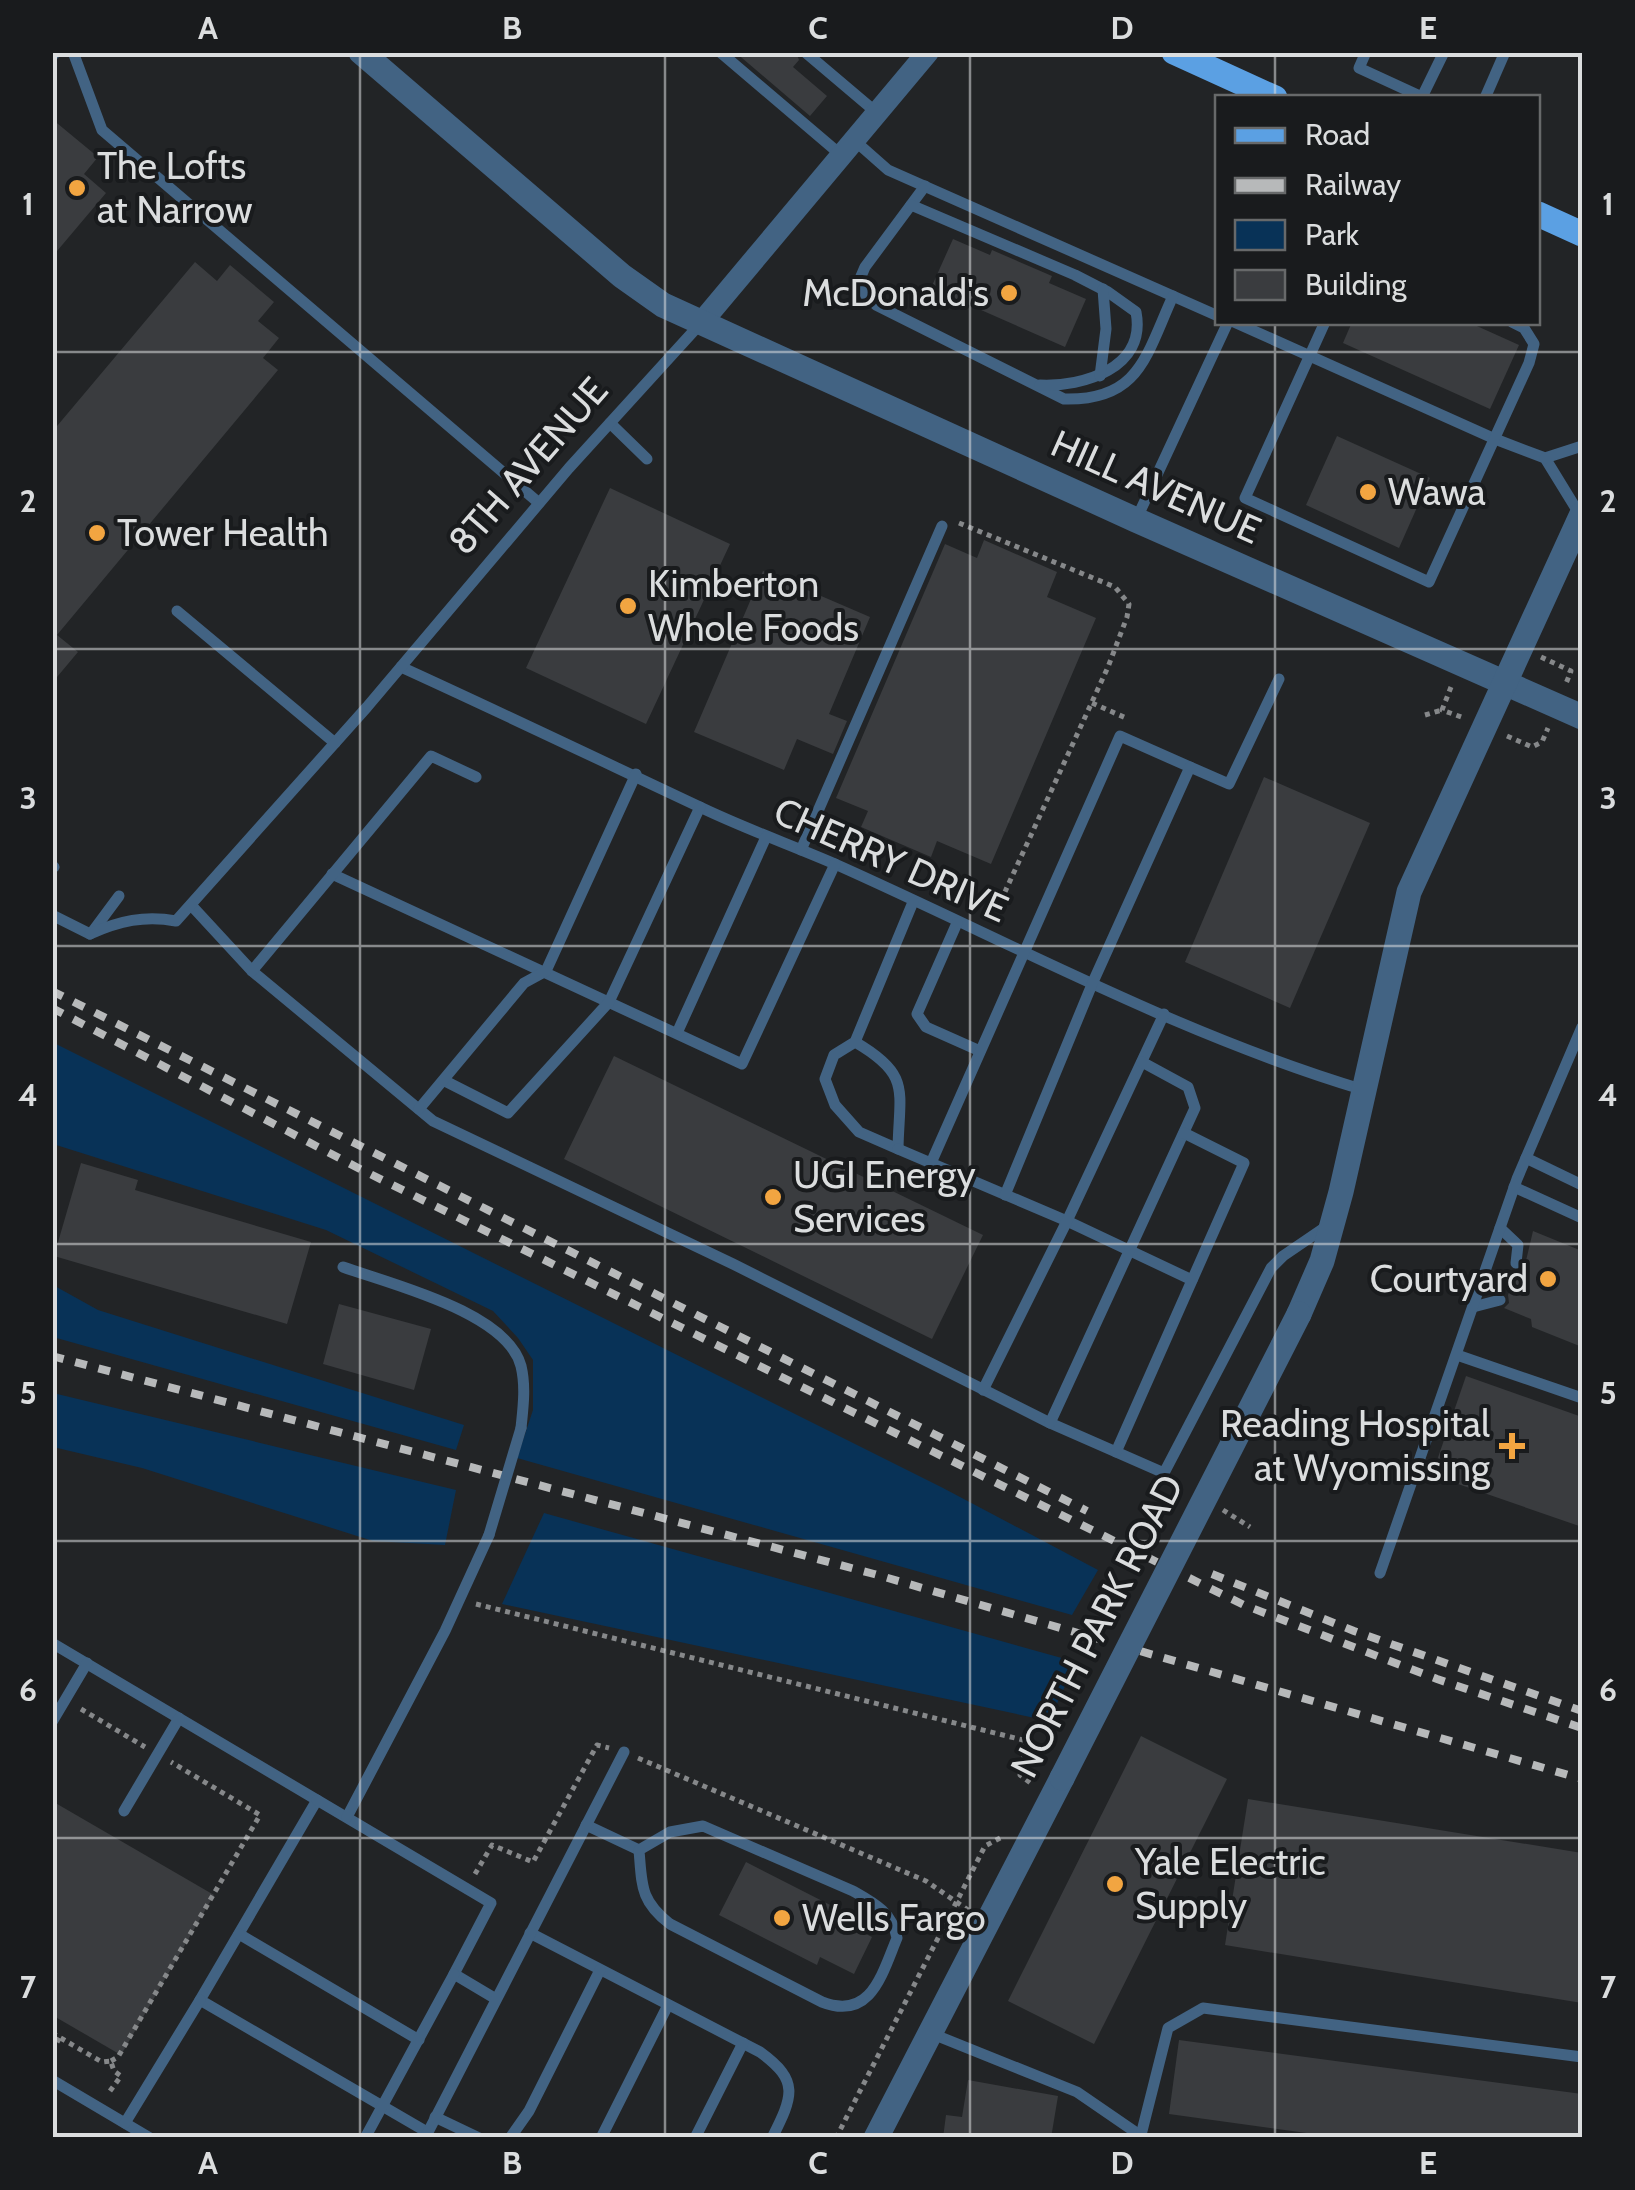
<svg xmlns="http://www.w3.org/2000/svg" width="1635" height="2190" viewBox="0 0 1635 2190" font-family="Cabin,sans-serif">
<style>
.green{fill:#083257}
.building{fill:#3a3c3f}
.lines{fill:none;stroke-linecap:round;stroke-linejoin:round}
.path{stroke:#86888a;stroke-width:5;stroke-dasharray:5 5;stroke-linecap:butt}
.service{stroke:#426383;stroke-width:11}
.minor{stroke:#426383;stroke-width:22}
.tertiary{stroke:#426383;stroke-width:25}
.primary{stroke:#5ba0e3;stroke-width:25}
.rail{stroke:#b7b9ba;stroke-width:8;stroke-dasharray:12 12;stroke-linecap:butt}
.service-bridge{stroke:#426383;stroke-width:11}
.tertiary-bridge{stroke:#426383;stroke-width:25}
.grid{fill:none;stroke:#dbddde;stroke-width:2.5;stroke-opacity:0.55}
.poi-dot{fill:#f2a541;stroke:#191b1d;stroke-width:4}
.labels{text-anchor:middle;stroke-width:8;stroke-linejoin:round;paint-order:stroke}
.poi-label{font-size:38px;fill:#dbddde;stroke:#191b1d;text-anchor:start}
.street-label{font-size:38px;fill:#dbddde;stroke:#191b1d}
.neatline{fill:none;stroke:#dbddde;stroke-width:4}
.grid-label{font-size:32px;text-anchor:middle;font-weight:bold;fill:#dbddde}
</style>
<rect width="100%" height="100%" fill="#222426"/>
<g class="green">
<polygon points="52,1042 943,1488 1098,1570 1072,1615 517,1458 533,1410 533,1360 518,1338 493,1311 326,1230 53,1144"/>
<polygon points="53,1285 98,1310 464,1425 456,1450 53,1337"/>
<polygon points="53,1393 456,1490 445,1545 373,1541 142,1468 53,1447"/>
<polygon points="544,1513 1076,1662 1049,1721 502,1604"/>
</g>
<g class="building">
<polygon points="735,52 796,52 799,60 793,67 827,96 810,116"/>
<polygon points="52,119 98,157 84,174 106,193 52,257"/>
<polygon points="953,239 990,255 992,250 1052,276 1049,283 1086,299 1065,347 931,288"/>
<polygon points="195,262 217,281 230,265 274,302 258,321 279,338 263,358 278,370 57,635 78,652 52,683 52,432"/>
<polygon points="1352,322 1468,322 1519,345 1490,409 1343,343"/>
<polygon points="1337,436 1430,478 1399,548 1306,505"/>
<polygon points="610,488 730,544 646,724 526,668"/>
<polygon points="984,540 1057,572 1047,597 1096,618 991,864 937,841 931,857 861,827 868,811 836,798 945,544 977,558"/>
<polygon points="763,571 870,617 829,714 847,721 833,754 797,739 784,770 694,732"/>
<polygon points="1264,777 1370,823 1290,1008 1185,962"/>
<polygon points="614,1056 983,1235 932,1339 564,1159"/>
<polygon points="81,1163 138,1180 135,1190 311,1242 287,1324 54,1256"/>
<polygon points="1533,1231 1582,1251 1582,1347 1532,1327 1531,1319 1504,1308 1509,1303 1508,1295 1517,1272 1525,1265"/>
<polygon points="339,1304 431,1329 414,1390 323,1364"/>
<polygon points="1466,1376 1582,1417 1582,1527 1432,1475"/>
<polygon points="1141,1736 1227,1779 1094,2044 1008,2001"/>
<polygon points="1248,1799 1582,1853 1582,2003 1225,1945"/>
<polygon points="52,1801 214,1895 121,2055 52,2015"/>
<polygon points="746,1862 844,1912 840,1921 872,1937 854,1974 820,1957 817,1965 719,1915"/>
<polygon points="1179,2040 1582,2094 1582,2138 1343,2138 1169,2114"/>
<polygon points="968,2080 1058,2096 1051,2138 943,2138 946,2115 962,2117"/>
</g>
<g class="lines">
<g class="path">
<polyline points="959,523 1115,587 1129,604 1127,617 1108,667 993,918"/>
<polyline points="1541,657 1571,671 1565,686"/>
<polyline points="1451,687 1442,710 1464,718"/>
<polyline points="1092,703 1126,718"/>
<polyline points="1425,715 1442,710"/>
<polyline points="1507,736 1532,747 1542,742 1548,728"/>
<polyline points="1223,1510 1250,1527"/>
<polyline points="476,1604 1027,1741 1020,1775 1033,1785"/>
<polyline points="81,1709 145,1747"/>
<polyline points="638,1758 926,1881 968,1910"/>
<polyline points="475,1874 492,1845 533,1862 597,1745 609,1748"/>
<polyline points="52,2033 102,2062 111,2061"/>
<polyline points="52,2051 60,2037"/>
<polyline points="111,2061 118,2057 260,1815 171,1762"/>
<polyline points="110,2091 121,2076 114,2071 111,2062"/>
<polyline points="836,2138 985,1846 1002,1837"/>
</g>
<g class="service">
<polyline points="73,52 102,130 539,503"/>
<polyline points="720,52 841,155"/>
<polyline points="805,52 877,113"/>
<polyline points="1366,52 1359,68 1422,97 1444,52"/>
<polyline points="52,56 56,52"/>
<polyline points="1485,98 1505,52"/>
<polyline points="854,140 888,170 1218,316"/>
<path d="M 925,186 L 865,267 L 859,281 L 866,296 L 876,305 L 1064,399 C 1140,401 1146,355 1173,296"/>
<path d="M 911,205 L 1075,275 L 1108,292 L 1136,312 C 1147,368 1083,387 1040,385"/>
<polyline points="1234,322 1495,439 1545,458 1580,515"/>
<polyline points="1325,322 1245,498 1429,582 1529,363 1534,344 1524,328 1512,322"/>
<polyline points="1100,376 1106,329 1103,289"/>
<polyline points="610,423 647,459"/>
<polyline points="1545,458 1582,446"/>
<polyline points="1136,520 1228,322"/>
<polyline points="177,611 335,743"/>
<path d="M 401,667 C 502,713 602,761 702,808 C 746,829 791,845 835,864 C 1010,942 1180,1035 1364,1090"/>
<polyline points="801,850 942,526"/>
<polyline points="52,868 54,867"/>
<polyline points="332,874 742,1064 835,864"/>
<polyline points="191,905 252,971 433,1121 733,1264 1050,1423 1164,1473 1271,1268 1283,1256 1327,1226"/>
<polyline points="52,915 90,934"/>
<polyline points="957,923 917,1014 926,1027 980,1051"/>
<polyline points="93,931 119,896"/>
<path d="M 90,934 C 119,921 145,915 176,921 L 367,707 L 569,468 L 701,323"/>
<polyline points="252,971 431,756 476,777"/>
<polyline points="677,1033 766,837"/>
<path d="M 855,1042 C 912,1075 899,1091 898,1149 L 859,1132 L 835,1105 L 825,1079 L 834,1055 L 855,1042 L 913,902"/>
<polyline points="445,1081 508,1113 609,1002 700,807"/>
<polyline points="419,1109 524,983 546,971 636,774"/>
<polyline points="898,1149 1067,1221 1192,1280"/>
<polyline points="1526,1158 1582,1185"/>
<polyline points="931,1163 1120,736 1190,767"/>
<polyline points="1514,1187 1582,1218"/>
<polyline points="1005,1195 1093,982 1190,767 1229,784 1279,679"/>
<polyline points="1500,1228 1518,1245 1516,1263"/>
<path d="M 343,1267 C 390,1284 507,1312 521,1366 C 526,1387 523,1408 521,1428"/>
<polyline points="1473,1307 1500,1300"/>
<polyline points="1457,1355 1582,1398"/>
<polyline points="983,1390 1067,1221 1164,1014"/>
<polyline points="1050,1423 1195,1108 1188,1087 1142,1062"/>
<polyline points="1116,1452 1244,1163 1184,1133"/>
<polyline points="1380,1573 1517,1179 1582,1027"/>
<polyline points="52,1643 317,1800 200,2000 427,2132"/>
<polyline points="52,1722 87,1663"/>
<polyline points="317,1800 491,1903 454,1974 496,1999"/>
<polyline points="124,1811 179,1718"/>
<polyline points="347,1817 445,1631 489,1535"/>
<polyline points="586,1825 639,1850"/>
<path d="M 703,1826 L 853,1891 C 874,1903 892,1912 897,1938 C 882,1974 871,2021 822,2002 L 670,1924 C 640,1901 642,1885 639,1850 L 670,1832 Z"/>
<path d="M 530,1933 L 760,2052 C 800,2081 793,2096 772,2138"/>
<polyline points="239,1934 419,2040"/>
<polyline points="930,2033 1077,2092 1144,2138"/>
<polyline points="52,2080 150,2138"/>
<polyline points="435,2117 479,2138"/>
<polyline points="125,2123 200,2000"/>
<polyline points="1141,2135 1168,2028 1203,2008 1582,2057"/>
<polyline points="365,2138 454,1974"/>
<polyline points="425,2138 624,1752"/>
<polyline points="510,2138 529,2111 600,1970"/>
<polyline points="601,2138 668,2005"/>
<polyline points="695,2138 743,2043"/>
</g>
<polyline class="minor" points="701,323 928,52"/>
<g class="tertiary">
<polyline points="361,52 622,276 663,305 1136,520 1582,717"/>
<polyline points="1299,1314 1322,1261 1341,1192 1409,892 1582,514"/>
<polyline points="876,2138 1062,1778"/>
</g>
<g class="primary">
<polyline points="1174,52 1275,98"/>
<polyline points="1538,214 1582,234"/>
</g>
<g class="rail">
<polyline points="52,991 1087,1511"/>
<polyline points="52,1008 362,1170 1244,1605 1437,1679 1582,1728"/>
<polyline points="52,1356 874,1574 1582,1779"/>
<polyline points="1212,1574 1354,1631 1582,1711"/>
</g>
<polyline class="service-bridge" points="489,1535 521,1428"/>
<polyline class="tertiary-bridge" points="1062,1778 1299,1314"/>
</g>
<path class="grid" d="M 360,52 L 360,2138M 665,52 L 665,2138M 970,52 L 970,2138M 1275,52 L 1275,98M 1275,322 L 1275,2138M 52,352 L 1582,352M 52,649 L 1582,649M 52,946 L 1582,946M 52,1244 L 1582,1244M 52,1541 L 1582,1541M 52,1838 L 1582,1838"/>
<g class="poi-dot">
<circle cx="77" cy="188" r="10"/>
<circle cx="1009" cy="293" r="10"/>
<circle cx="1368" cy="492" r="10"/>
<circle cx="97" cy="533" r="10"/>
<circle cx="628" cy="606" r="10"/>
<circle cx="773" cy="1197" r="10"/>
<circle cx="1548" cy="1279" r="10"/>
<path d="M1507 1431h10v10h10v10h-10v10h-10v-10h-10v-10h10z"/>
<circle cx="1115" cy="1884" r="10"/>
<circle cx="782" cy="1918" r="10"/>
</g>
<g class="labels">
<g class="poi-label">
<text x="97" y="179">The Lofts<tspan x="97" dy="44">at Narrow</tspan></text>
<text x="989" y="306" text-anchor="end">McDonald's</text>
<text x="1388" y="505">Wawa</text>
<text x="117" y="546">Tower Health</text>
<text x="648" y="597">Kimberton<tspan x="648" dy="44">Whole Foods</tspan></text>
<text x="793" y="1188">UGI Energy<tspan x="793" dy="44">Services</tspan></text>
<text x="1528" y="1292" text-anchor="end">Courtyard</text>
<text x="1490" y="1437" text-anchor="end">Reading Hospital<tspan x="1490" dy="44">at Wyomissing</tspan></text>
<text x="1135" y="1875">Yale Electric<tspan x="1135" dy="44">Supply</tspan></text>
<text x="802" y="1931">Wells Fargo</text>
</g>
<g class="street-label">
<text transform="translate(528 466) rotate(-49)" y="13">8TH AVENUE</text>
<text transform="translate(1156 487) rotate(24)" y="13">HILL AVENUE</text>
<text transform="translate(891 860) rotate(24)" y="13">CHERRY DRIVE</text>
<text transform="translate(1097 1626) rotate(-63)" y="13">NORTH PARK ROAD</text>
</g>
</g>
<rect width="1635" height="2190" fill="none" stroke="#191b1d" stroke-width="110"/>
<rect x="1215" y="95" width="325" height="230" fill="#191b1d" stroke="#67696a" stroke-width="2.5"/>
<rect x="1235" y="128" width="50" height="15" fill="#5ba0e3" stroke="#67696a" stroke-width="2.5"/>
<text x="1305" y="145" font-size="30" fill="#dbddde">Road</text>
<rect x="1235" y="178" width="50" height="15" fill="#b7b9ba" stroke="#67696a" stroke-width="2.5"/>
<text x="1305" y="195" font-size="30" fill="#dbddde">Railway</text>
<rect x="1235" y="220" width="50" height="30" fill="#083257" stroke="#67696a" stroke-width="2.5"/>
<text x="1305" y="245" font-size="30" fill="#dbddde">Park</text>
<rect x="1235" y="270" width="50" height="30" fill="#3a3c3f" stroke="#67696a" stroke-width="2.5"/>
<text x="1305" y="295" font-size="30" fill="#dbddde">Building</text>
<rect x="55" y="55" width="1525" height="2080" class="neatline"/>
<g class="grid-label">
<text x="208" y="39">A</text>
<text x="512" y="39">B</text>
<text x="818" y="39">C</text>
<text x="1122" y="39">D</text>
<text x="1428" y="39">E</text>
<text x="28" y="215">1</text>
<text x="1608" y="215">1</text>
<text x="28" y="512">2</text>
<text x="1608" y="512">2</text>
<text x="28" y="809">3</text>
<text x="1608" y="809">3</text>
<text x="28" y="1106">4</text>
<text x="1608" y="1106">4</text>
<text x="28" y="1404">5</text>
<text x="1608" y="1404">5</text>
<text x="28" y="1701">6</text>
<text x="1608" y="1701">6</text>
<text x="28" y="1998">7</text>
<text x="1608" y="1998">7</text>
<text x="208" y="2174">A</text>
<text x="512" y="2174">B</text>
<text x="818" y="2174">C</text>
<text x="1122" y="2174">D</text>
<text x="1428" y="2174">E</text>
</g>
</svg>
